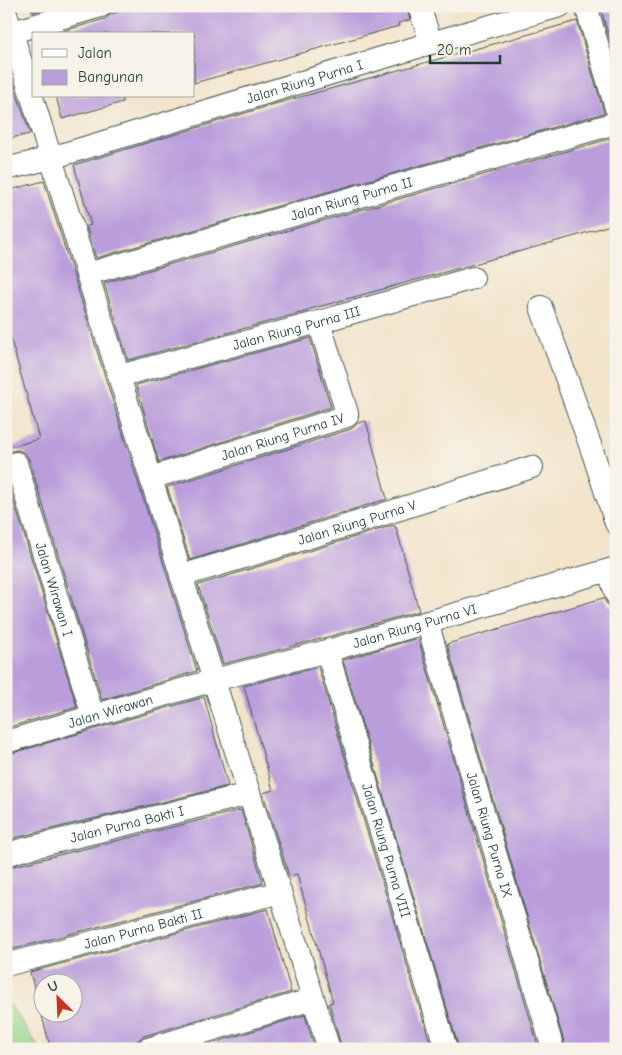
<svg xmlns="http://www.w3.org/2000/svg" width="622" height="1055" viewBox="0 0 622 1055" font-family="'Comic Neue',sans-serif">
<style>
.green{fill:#99d78c;stroke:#5c8a60}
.building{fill:#ba9ddb;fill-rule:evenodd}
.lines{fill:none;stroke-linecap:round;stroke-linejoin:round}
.minor-casing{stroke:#3f564a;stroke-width:24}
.minor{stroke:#fff;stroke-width:22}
.labels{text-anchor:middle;stroke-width:4;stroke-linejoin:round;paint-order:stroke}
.street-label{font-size:14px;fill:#1f3d34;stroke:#f7f3e8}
</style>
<rect width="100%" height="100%" fill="#f7f3e8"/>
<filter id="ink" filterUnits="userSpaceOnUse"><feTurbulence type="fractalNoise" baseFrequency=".02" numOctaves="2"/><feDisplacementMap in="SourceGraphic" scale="10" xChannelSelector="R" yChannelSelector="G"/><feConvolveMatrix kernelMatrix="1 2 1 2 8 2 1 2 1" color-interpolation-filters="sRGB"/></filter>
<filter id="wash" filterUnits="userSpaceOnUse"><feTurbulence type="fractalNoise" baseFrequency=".0096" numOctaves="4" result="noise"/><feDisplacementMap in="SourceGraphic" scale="20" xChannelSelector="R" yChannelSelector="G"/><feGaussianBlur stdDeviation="1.12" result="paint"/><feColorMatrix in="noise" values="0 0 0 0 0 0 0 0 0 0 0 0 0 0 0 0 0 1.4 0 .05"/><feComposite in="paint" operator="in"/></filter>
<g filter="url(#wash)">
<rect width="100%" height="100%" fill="#f2e3c9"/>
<polygon class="green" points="6,999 40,1049 6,1049"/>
<g id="blocks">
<g class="building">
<polygon points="31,6 54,6 33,12"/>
<polygon points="139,6 406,6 410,20 398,23 399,26 194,83 194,34 53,34 105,19 111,14"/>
<polygon points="600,6 616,6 616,61"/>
<polygon points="577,21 604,113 96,258 86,226 91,225 74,165 275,104"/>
<polygon points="6,69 9,69 30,134 6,139"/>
<polygon points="56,96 122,96 123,102 62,119"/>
<polygon points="616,137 616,223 579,235 307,310 308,311 128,360 104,283"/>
<polygon points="44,181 197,671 102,700 29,459 25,453 18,450 12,451 6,454 6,448 39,439 6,322 6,191"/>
<polygon points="310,338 331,407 159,462 136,385"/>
<polygon points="366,421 387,499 190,560 167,487 351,429 358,423"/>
<polygon points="6,476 77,707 6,728"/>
<polygon points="394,525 395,527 396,527 419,611 324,638 223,664 198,585"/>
<polygon points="603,598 607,604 613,607 616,607 616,1049 566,1049 447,644"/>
<polygon points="418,638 539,1049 459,1049 343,660"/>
<polygon points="318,667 432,1049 342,1049 329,1003 333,1002 297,874 289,876 263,793 273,790 244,686"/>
<polygon points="204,697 228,786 18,837 6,841 6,755"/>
<polygon points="241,810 263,883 6,951 6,868"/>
<path d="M 268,909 L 291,992 L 144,1036 L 138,1040 L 135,1046 L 135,1049 L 51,1049 L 30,972 ZM 42,982 L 72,982 L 72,1012 L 42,1012 Z"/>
<polygon points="305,1015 315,1049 194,1049"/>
</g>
</g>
</g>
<g filter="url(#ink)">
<use href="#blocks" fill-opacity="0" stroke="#3f564a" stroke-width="1"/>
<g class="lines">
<g class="minor-casing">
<g id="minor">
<polyline points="419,6 431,43"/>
<polyline points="586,6 616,108"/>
<polyline points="6,14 329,1049"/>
<polyline points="6,34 101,6"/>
<path id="s1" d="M 6,167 L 14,167 L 51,158 L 431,43 L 560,6"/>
<path id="s2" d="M 87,274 L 616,123"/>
<polyline points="541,307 593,453 616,523"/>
<path id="s3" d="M 119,376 L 319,322 L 473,278"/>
<path id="s4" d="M 16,463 L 93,716"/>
<path id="s5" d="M 151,478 L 347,416 L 347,413 L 319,322"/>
<polyline points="609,571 616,594"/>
<path id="s6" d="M 181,576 L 362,521 L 532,467"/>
<path id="s7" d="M 427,622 L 553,1049"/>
<path id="s8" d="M 327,651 L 446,1049"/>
<path id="s9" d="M 6,742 L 214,680 L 327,651 L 616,568"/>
<path id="s10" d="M 6,855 L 21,850 L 249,794"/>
<path id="s11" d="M 6,965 L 280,892"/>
<polyline points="148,1049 313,999"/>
</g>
</g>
<use href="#minor" class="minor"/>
</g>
</g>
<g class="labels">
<g class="street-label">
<text dy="5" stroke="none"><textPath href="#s1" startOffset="311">Jalan Riung Purna I</textPath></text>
<text dy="5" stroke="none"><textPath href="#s2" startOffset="275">Jalan Riung Purna II</textPath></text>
<text dy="5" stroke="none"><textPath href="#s3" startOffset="184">Jalan Riung Purna III</textPath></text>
<text dy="5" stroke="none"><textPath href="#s5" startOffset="138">Jalan Riung Purna IV</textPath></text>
<text dy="5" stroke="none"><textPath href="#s6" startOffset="184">Jalan Riung Purna V</textPath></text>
<text dy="5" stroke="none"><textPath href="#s4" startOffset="132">Jalan Wirawan I</textPath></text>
<text dy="5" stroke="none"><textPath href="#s9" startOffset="425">Jalan Riung Purna VI</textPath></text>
<text dy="5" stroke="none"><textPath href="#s9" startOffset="109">Jalan Wirawan</textPath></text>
<text dy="5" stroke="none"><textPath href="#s10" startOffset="125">Jalan Purna Bakti I</textPath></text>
<text dy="5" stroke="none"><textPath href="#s7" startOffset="222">Jalan Riung Purna IX</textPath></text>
<text dy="5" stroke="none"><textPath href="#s8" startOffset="208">Jalan Riung Purna VIII</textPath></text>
<text dy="5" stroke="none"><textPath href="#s11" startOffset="142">Jalan Purna Bakti II</textPath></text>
</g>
</g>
<rect width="622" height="1055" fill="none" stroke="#f7f3e8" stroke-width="25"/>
<rect x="32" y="32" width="162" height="65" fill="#f7f3e8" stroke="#a1aaa0"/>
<rect x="42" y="49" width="25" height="8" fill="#ffffff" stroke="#a1aaa0"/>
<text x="78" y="58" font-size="15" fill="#1f3d34">Jalan</text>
<rect x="42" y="70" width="25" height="15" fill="#ba9ddb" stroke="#a1aaa0"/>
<text x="78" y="82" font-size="15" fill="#1f3d34">Bangunan</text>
<g transform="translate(58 998) rotate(336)"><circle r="24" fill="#f7f3e8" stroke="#a1aaa0"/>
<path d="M0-4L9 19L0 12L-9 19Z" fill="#c8321e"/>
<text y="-8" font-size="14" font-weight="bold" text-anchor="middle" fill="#1f3d34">U</text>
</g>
<path d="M430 55v8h70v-8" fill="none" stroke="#1f3d34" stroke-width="2.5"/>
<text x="437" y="55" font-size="15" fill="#1f3d34" stroke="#f7f3e8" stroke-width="4" paint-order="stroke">20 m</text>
</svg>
